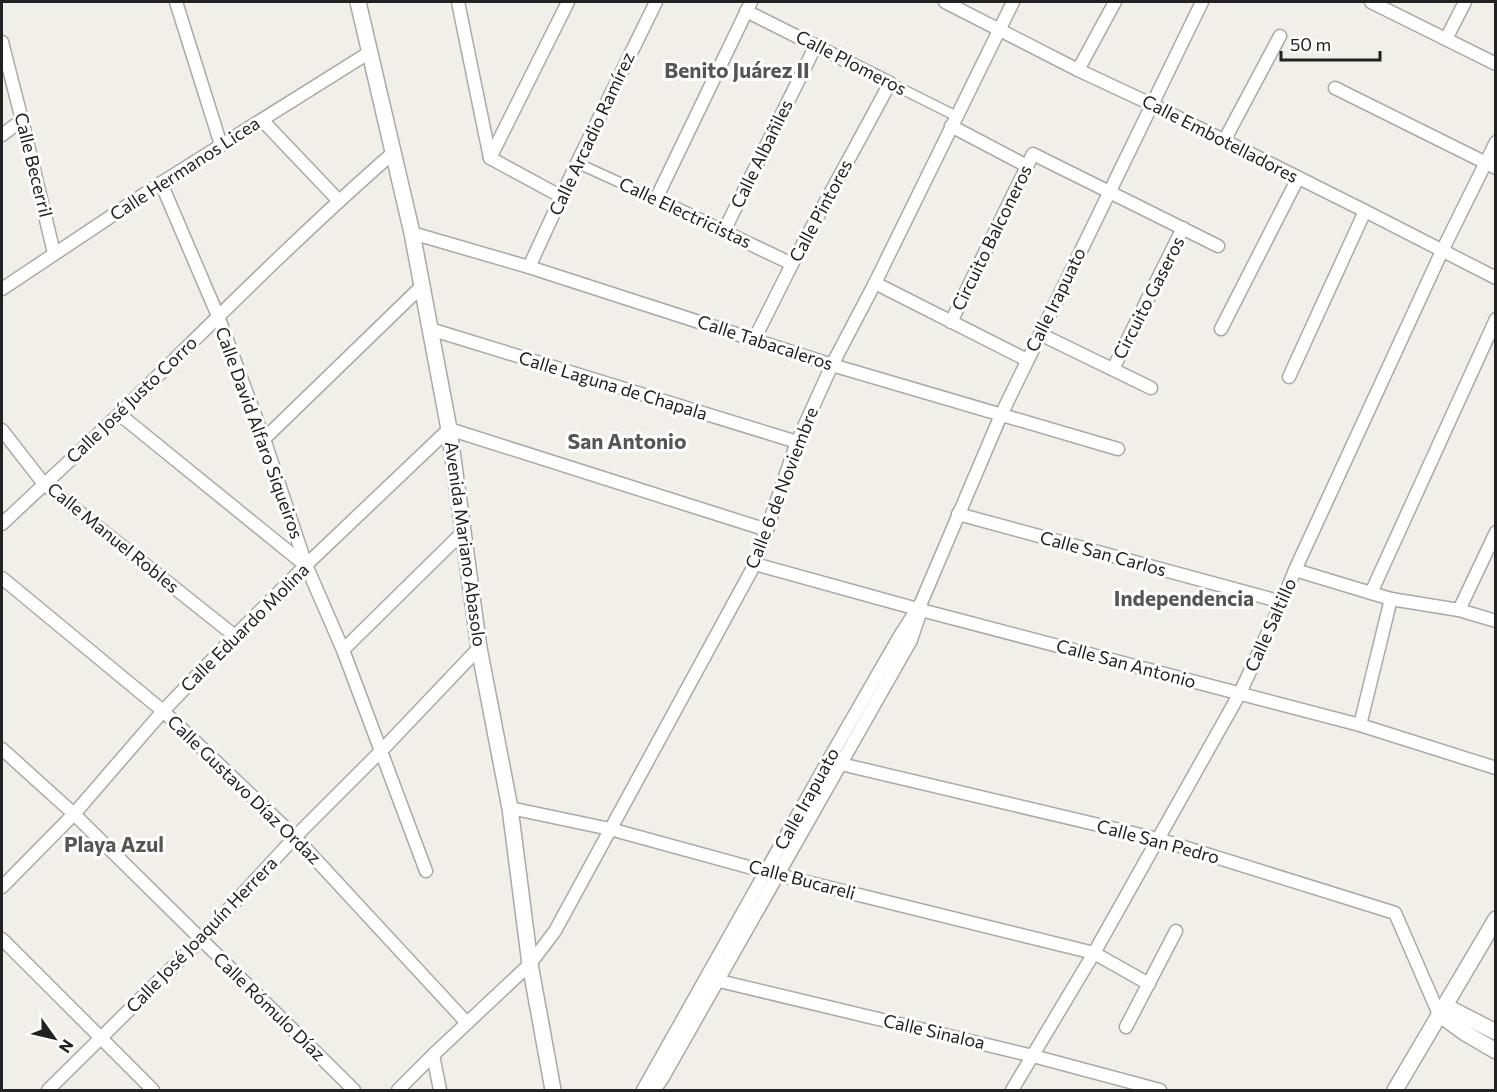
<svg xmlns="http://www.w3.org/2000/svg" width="1497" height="1092" viewBox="0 0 1497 1092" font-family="Commissioner,sans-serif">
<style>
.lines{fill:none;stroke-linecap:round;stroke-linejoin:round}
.pedestrian-casing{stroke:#a9a9a9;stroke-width:12}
.minor-casing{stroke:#a9a9a9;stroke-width:15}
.tertiary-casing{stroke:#a9a9a9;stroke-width:18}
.pedestrian{stroke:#fff;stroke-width:9}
.minor{stroke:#fff;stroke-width:12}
.tertiary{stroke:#fff;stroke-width:15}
.labels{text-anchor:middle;stroke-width:6;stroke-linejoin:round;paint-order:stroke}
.street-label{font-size:18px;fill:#222;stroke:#fff}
.quarter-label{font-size:21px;font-weight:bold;fill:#555;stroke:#fff}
</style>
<rect width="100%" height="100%" fill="#f2efe9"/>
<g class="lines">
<g class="pedestrian-casing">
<g id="pedestrian">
<polyline points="890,83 956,116"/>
<polyline points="577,163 656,199"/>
</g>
</g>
<g class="minor-casing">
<g id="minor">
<polyline points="176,2 221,145"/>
<polyline points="458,2 490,158 562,197"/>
<polyline points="751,2 656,199 792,264"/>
<polyline points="945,2 1078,70 1153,105 1365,211 1496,278"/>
<polyline points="1371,2 1496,64"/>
<polyline points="746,11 890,83 792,264 754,340"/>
<polyline points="1446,39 1465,2"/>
<polyline points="2,42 22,120 54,253"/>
<polyline points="1078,70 1115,2"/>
<polyline points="1335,88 1496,168"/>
<polyline points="262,120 339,201"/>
<polyline points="951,126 1027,166"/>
<polyline points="2,135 22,120"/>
<polyline points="1224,141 1280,36"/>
<polyline points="490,158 568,2"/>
<polyline points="161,183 218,316 264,439 306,565 343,650 426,871"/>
<polyline points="724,231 816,45"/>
<polyline points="412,233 529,267 832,365 1118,449"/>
<polyline points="529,267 577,163 656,2"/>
<polyline points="875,283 1027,360"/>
<polyline points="2,289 161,183 370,52"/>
<polyline points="951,322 1033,154 1218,246"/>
<polyline points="430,329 797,442"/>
<polyline points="1221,329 1298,178"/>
<polyline points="1040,334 1151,388"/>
<polyline points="1113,369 1183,228"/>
<polyline points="1289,377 1365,211"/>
<polyline points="119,414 305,565"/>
<polyline points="2,430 44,484 235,636"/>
<polyline points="264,439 423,285"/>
<polyline points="958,514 1282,602"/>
<path d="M 2,524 C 41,487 82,450 121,412 C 211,324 299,235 394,152"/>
<polyline points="755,564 921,610 1360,725 1496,768"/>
<polyline points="1295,570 1391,599 1459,610 1496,621"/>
<polyline points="2,578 163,711 295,837 467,1023"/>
<polyline points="1371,593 1496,319"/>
<polyline points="1459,610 1496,532"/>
<polyline points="343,650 464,531"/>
<polyline points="1360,725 1391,599"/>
<polyline points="2,749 74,814 354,1090"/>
<polyline points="828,761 1158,839 1395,913 1439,1014"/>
<polyline points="510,808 610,829 778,875 1094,953 1149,984"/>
<polyline points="2,887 74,814 163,711 235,636 306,565 449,429 767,530"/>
<polyline points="2,939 153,1090"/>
<polyline points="711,979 1033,1056 1160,1090"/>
<polyline points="1126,1027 1176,931"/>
<polyline points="433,1055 440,1090"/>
<polyline points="48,1090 200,940 295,837 382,750 479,648"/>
<polyline points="398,1090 433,1055 530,964 555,931 755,564 797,442 832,365 875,283 1013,2"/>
<polyline points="643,1090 828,761 901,634 921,603 1001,415 1202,2"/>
<polyline points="654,1090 662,1079 911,640 920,613"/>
<polyline points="1012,1090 1094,953 1240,693 1282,602 1295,570 1442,251 1496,142"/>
</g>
</g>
<g class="tertiary-casing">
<g id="tertiary">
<polyline points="358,2 412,233 449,429 479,648 510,808 530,964 553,1090"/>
<polyline points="1445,1006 1496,1032"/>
<polyline points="1439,1014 1465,1033 1496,1051"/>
<polyline points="1395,1090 1496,919"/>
</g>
</g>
<use href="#pedestrian" class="pedestrian"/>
<use href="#minor" class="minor"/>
<use href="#tertiary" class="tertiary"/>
</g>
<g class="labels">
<g class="street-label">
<text transform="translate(851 63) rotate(27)" y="6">Calle Plomeros</text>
<text transform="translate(592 134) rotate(-65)" y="6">Calle Arcadio Ramírez</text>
<text transform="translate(1220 139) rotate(27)" y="6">Calle Embotelladores</text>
<text transform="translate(762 154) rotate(-64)" y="6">Calle Albañiles</text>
<text transform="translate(33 165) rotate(76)" y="6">Calle Becerril</text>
<text transform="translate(185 169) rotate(-33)" y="6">Calle Hermanos Licea</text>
<text transform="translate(821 211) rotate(-62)" y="6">Calle Pintores</text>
<text transform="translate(685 213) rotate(25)" y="6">Calle Electricistas</text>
<text transform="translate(992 238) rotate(-64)" y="6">Circuito Balconeros</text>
<text transform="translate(1149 298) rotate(-63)" y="6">Circuito Gaseros</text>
<text transform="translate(1056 300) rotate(-64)" y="6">Calle Irapuato</text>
<text transform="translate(765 343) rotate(18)" y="6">Calle Tabacaleros</text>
<text transform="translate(613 386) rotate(17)" y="6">Calle Laguna de Chapala</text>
<text transform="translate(132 400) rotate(-44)" y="6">Calle José Justo Corro</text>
<text transform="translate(259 433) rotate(70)" y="6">Calle David Alfaro Siqueiros</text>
<text transform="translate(782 488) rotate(-69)" y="6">Calle 6 de Noviembre</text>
<text transform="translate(113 538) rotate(39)" y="6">Calle Manuel Robles</text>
<text transform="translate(465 544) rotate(82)" y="6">Avenida Mariano Abasolo</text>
<text transform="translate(1103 554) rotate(15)" y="6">Calle San Carlos</text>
<text transform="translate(1271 625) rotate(-66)" y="6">Calle Saltillo</text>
<text transform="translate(245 628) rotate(-45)" y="6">Calle Eduardo Molina</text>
<text transform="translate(1126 664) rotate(15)" y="6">Calle San Antonio</text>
<text transform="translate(244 790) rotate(44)" y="6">Calle Gustavo Díaz Ordaz</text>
<text transform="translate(807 799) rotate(-61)" y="6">Calle Irapuato</text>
<text transform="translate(1158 842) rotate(15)" y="6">Calle San Pedro</text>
<text transform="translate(802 880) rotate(15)" y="6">Calle Bucareli</text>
<text transform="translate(202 935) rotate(-46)" y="6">Calle José Joaquín Herrera</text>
<text transform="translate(269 1007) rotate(44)" y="6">Calle Rómulo Díaz</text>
<text transform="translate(934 1032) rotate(13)" y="6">Calle Sinaloa</text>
</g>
<g class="quarter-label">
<text x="737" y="78">Benito Juárez II</text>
<text x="627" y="449">San Antonio</text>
<text x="1184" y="606">Independencia</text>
<text x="114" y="852">Playa Azul</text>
</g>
</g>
<rect width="1497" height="1092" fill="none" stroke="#222222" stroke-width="6"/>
<g transform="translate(54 1038) rotate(124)" stroke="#ffffff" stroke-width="4.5" paint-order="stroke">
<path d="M0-4.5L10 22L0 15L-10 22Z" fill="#222222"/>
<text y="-9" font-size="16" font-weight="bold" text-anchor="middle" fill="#222222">N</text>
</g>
<path d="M1281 51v9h99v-9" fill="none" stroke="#222222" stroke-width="3"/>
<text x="1290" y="51" font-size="18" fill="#222222" stroke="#ffffff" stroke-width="4.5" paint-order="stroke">50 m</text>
</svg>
